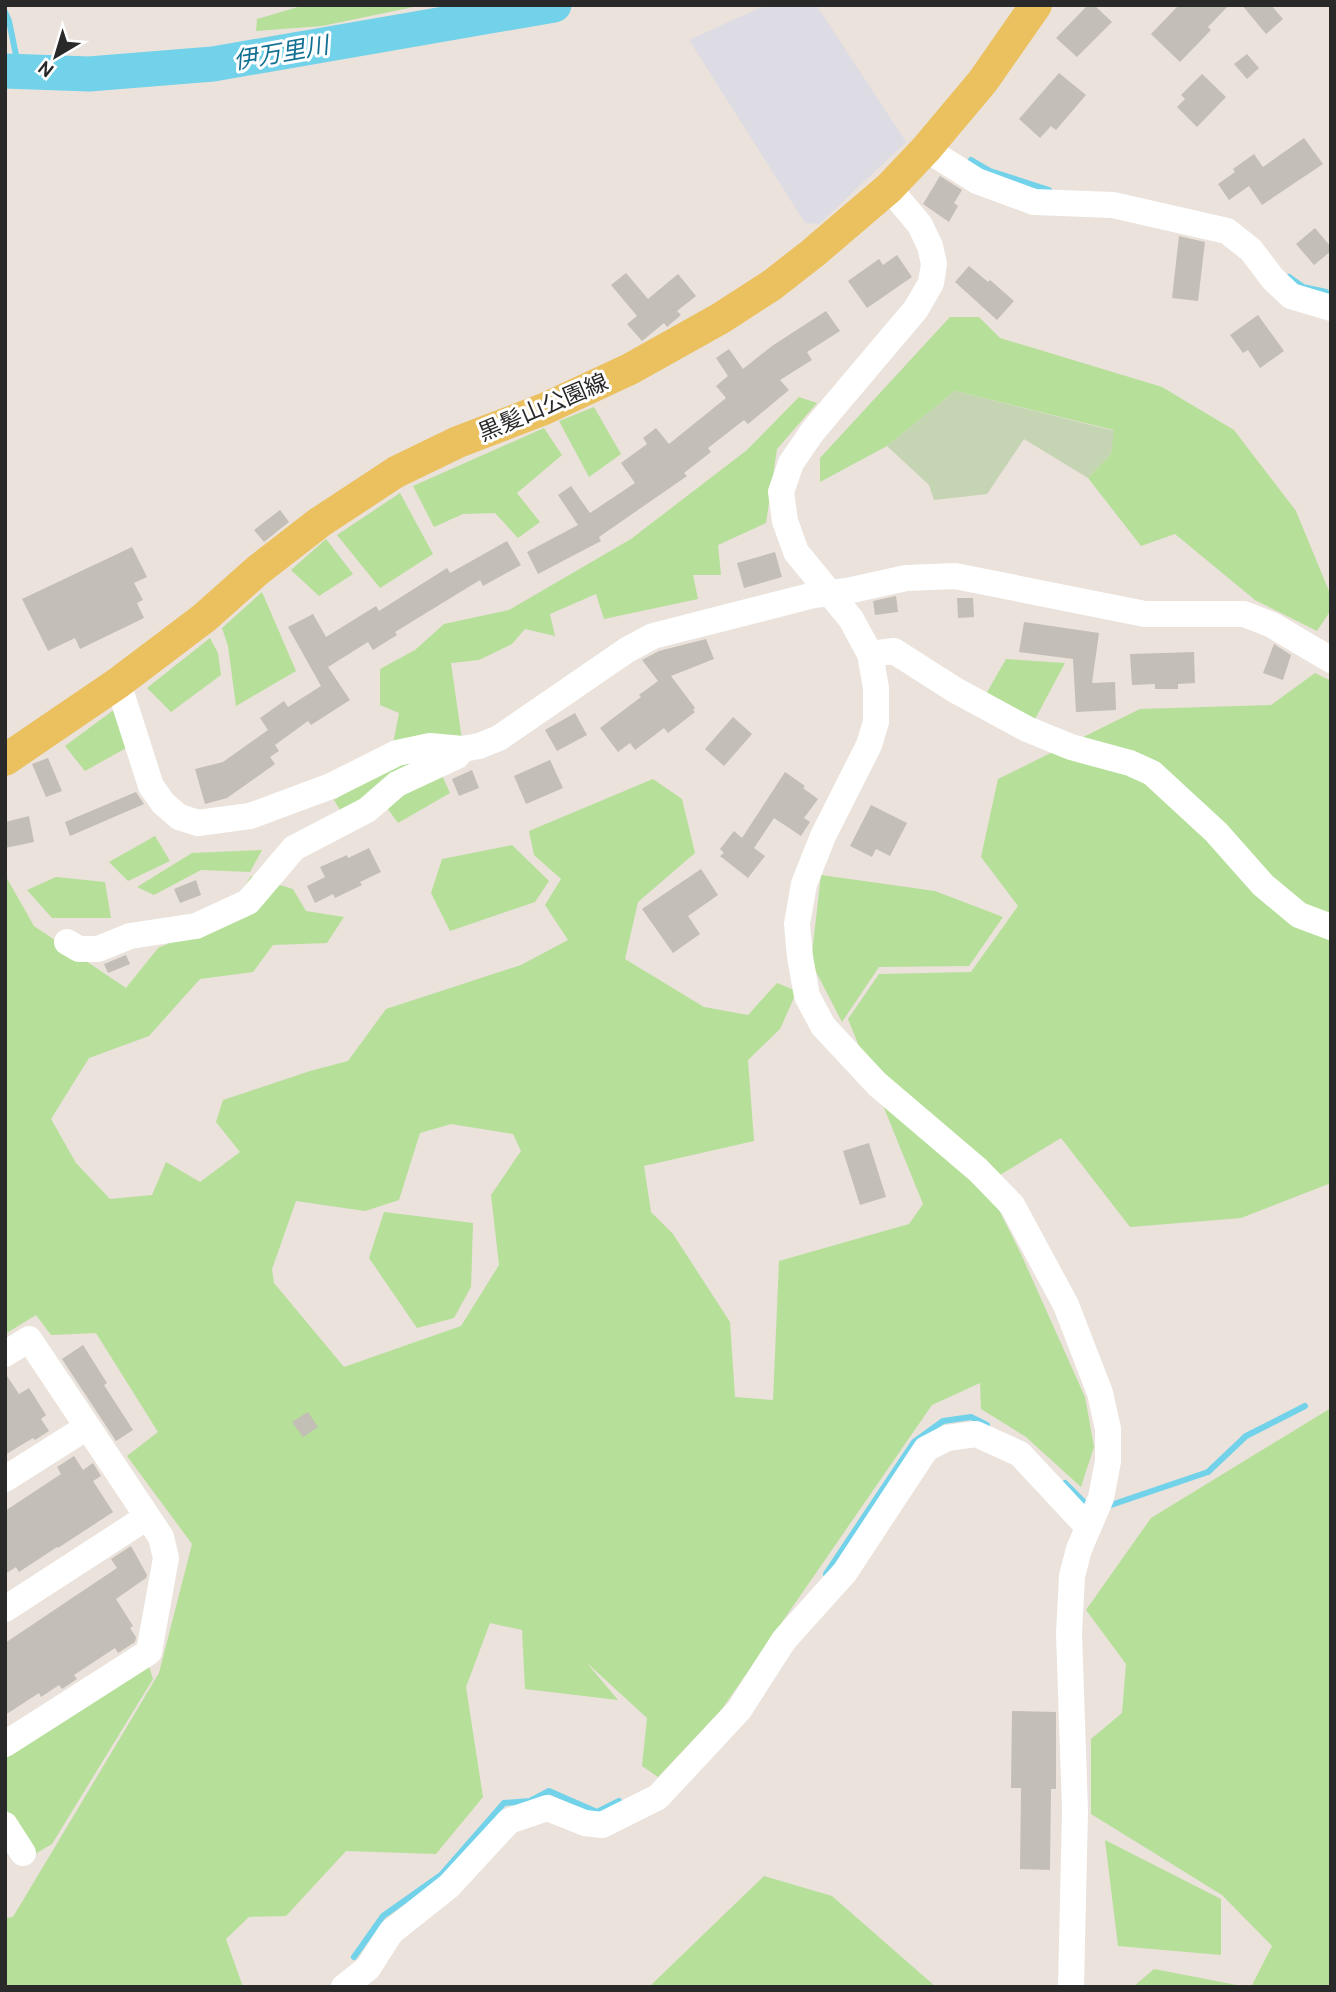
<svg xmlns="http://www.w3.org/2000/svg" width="1336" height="1992" viewBox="0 0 1336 1992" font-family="Cabin,'Noto Sans JP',sans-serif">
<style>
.industrial{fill:#dddbe3}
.green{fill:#b6df99;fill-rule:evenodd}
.cemetery{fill:#c5d4b2}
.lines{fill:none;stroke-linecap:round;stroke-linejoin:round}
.stream{stroke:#71d2e9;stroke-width:6}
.river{stroke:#71d2e9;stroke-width:35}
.building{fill:#c3beb6}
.minor{stroke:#fff;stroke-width:26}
.major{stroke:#ebc05f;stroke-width:32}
.labels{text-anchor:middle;stroke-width:6;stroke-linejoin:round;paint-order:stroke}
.street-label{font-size:23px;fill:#292929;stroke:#fff}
.water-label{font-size:24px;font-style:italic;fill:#127093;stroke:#fff}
</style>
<rect width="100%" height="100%" fill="#eae2db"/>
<polygon class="industrial" points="766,5 817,6 906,142 819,224 805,223 689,40"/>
<g class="green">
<polygon points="305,5 423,5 322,26 256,31 257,19"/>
<polygon points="950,317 979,317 1000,338 1162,387 1234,430 1296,511 1331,596 1331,610 1317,631 1255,600 1175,534 1141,546 1088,478 1111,454 1113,430 955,391 887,446 820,482 820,458"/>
<polygon points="799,397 817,403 777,449 766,523 718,545 721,575 693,575 698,599 604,619 596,594 550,614 555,636 525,629 512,644 479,660 451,663 462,740 393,744 399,713 380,705 380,669 415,650 444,624 509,610 631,539 747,450"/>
<polygon points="594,407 621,454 589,477 559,421"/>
<polygon points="544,428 562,455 517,493 540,522 518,538 495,513 463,514 434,527 413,486"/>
<polygon points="400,493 433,554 380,588 337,535"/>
<polygon points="326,539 353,574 319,596 291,570"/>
<polygon points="262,592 296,671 236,706 228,646 222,628"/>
<polygon points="210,638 218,653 221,675 171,712 147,688"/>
<polygon points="1006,659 1065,663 1034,721 986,694"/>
<path d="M 1315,673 L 1331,681 L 1331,1183 L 1241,1218 L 1130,1227 L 1061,1138 L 1000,1175 L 989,1190 L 1021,1254 L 1085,1397 L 1094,1447 L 1081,1487 L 1026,1437 L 981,1409 L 980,1383 L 932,1405 L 722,1709 L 658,1777 L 642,1766 L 647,1718 L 586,1662 L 618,1700 L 525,1689 L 522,1630 L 490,1623 L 466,1687 L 483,1797 L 436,1854 L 346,1851 L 286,1916 L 249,1917 L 226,1939 L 243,1987 L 5,1987 L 5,1918 L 13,1917 L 159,1673 L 192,1544 L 127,1456 L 158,1432 L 96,1333 L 51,1335 L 36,1315 L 5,1334 L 5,875 L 34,926 L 126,988 L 158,948 L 222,921 L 251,876 L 293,889 L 306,911 L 344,917 L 327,943 L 273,945 L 253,972 L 200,979 L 149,1036 L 89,1058 L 51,1119 L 76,1163 L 110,1199 L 152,1195 L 166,1162 L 200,1182 L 240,1152 L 216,1122 L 223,1100 L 310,1071 L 348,1061 L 386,1009 L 521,965 L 568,940 L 545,905 L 561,879 L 534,855 L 529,831 L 653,779 L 682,799 L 695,853 L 638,902 L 625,959 L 704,1007 L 748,1015 L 777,983 L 797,991 L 780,1029 L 748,1060 L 754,1141 L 644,1166 L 651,1212 L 673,1234 L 730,1322 L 735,1397 L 773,1400 L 779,1261 L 909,1224 L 923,1204 L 848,1019 L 879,974 L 971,972 L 1018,906 L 981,857 L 998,779 L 1140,709 L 1271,705 ZM 451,1124 L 513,1134 L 521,1151 L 491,1195 L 499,1265 L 461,1326 L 344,1367 L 274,1283 L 272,1269 L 296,1201 L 365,1211 L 399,1200 L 420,1133 Z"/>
<polygon points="115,709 128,747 85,771 65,746"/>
<polygon points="402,758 428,764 343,815 334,800"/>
<polygon points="440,771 450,793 398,823 385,805"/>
<polygon points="155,836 170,861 128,881 109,862"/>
<polygon points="512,845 549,881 535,902 450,931 431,893 442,859"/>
<polygon points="262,850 250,872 201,870 154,895 137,887 192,853"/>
<polygon points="821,875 935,891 1003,917 969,966 879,967 842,1022 811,962"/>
<polygon points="56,877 105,882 111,918 52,918 27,890"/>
<polygon points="384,1212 473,1223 471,1287 454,1318 417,1328 369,1258"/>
<polygon points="1331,1408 1331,1987 1251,1987 1272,1946 1222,1895 1091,1814 1091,1739 1122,1713 1126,1664 1086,1610 1151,1518"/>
<polygon points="148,1663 153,1679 52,1844 35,1854 5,1807 5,1759"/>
<polygon points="1105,1840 1221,1899 1221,1955 1118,1946"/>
<polygon points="764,1876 832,1896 936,1987 649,1987"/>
<polygon points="1154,1969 1247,1987 1133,1987"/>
</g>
<polygon class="cemetery" points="955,391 1114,431 1111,454 1088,478 1024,439 987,494 934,500 929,485 887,446"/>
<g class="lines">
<g class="stream">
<polyline points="5,12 9,21 16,55 5,67"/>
<polyline points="971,160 990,171 1049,190"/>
<polyline points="1289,277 1303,287 1326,292"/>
<polyline points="1065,1483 1084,1502"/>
<polyline points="1111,1505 1208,1472 1246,1436 1305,1406"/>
<polyline points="826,1574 914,1442 943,1421 971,1417 987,1425"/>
<polyline points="354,1957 383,1916 441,1875 504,1803 530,1801 549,1791 597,1812 619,1801"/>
</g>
<polyline class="river" points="5,71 89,74 213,64 554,5"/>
</g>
<g class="building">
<polygon points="1088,5 1094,5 1112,22 1077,57 1056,38"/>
<polygon points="1179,5 1229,5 1208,27 1211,30 1180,62 1151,34"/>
<polygon points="1242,5 1271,5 1283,19 1266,34"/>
<polygon points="1247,54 1259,68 1247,79 1234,64"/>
<polygon points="1059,73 1086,95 1056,130 1051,126 1040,138 1019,119"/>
<polygon points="1202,74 1226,97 1197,127 1177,107 1185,99 1181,95"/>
<polygon points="1304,138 1323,164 1262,205 1249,186 1229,200 1218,184 1235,172 1233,169 1254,154 1263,167"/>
<polygon points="940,176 962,190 954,203 958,206 949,222 923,204"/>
<polygon points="1315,228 1331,247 1331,251 1314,265 1296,244"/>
<polygon points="1179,236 1205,242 1198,301 1172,298"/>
<polygon points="897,255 912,277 867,308 848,281 879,259 883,265"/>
<polygon points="969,266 988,282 990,280 1014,301 997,320 955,282"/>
<polygon points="626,273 648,299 678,274 696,296 677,311 681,315 667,327 664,323 642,341 627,324 637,316 611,285"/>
<polygon points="826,311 840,331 807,352 812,360 780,380 789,390 748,424 744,420 708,448 711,452 684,473 687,476 599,537 601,541 538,574 527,552 578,525 558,495 571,486 590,513 635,483 621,463 647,444 643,438 656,428 669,444 726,398 716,386 728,376 716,358 729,349 743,369 772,346"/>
<polygon points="1258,315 1284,351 1260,368 1248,350 1243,353 1230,335"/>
<polygon points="280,510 289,522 264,542 254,530"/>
<polygon points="507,541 521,565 483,586 480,580 395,632 397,635 373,650 368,642 328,667 350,700 311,725 308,721 275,745 279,751 270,757 275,764 227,798 205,804 195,769 223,762 268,730 260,718 284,701 288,707 321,686 288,627 313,614 326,637 376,606 379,611 447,568 450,573"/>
<polygon points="132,547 147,577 134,583 143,600 137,603 144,618 80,649 75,638 48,651 22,599"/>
<polygon points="775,552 782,577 744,588 737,563"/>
<polygon points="896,596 898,612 875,615 873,601"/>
<polygon points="957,598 973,598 974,617 958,618"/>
<polygon points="1024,622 1099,633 1092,683 1115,682 1116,710 1076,712 1073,659 1019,652"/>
<polygon points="706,639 714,659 671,676 695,708 693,710 695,712 668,733 664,728 635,750 630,743 618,752 600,728 641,697 639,695 658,681 642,660 659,651"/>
<polygon points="1274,644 1291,655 1283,680 1263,673"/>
<polygon points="1194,652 1195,683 1178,684 1178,689 1155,689 1155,684 1132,685 1130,654"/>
<polygon points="575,713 587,735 557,751 545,730"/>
<polygon points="733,717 752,734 724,766 705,749"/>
<polygon points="48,758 62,791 46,797 32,764"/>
<polygon points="550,760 563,788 526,804 514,776"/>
<polygon points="472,770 479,788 459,796 452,779"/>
<polygon points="785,772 805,786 803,788 818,799 804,818 810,822 801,836 774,818 754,848 765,856 748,878 720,856 724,853 720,849 734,831 742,838"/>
<polygon points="136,792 144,804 70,836 65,822"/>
<polygon points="871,805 907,823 890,856 876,849 872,857 850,846"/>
<polygon points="29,816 34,842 5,848 5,822"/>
<polygon points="369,848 381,872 360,882 362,885 335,898 333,894 315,903 307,886 325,877 320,867 347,855 348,858"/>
<polygon points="701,869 718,895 688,916 700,934 673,953 642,909"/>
<polygon points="196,880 201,895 180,903 174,889"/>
<polygon points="126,955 130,964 108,973 104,964"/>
<polygon points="869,1143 886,1197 860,1205 843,1151"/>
<polygon points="83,1345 107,1383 104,1385 133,1430 116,1441 62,1359"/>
<polygon points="5,1373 19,1394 29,1388 46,1415 41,1419 49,1431 35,1440 33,1438 5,1455"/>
<polygon points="308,1412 318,1427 303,1437 292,1422"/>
<polygon points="74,1456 83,1470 93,1463 101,1476 93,1481 113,1512 58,1548 57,1547 19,1572 16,1567 5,1574 5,1511 61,1474 57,1467"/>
<polygon points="131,1546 147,1575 146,1578 116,1599 133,1626 130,1628 136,1637 135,1642 118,1653 115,1648 74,1675 77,1679 62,1689 59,1685 41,1697 39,1693 5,1715 5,1643 117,1568 111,1559"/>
<polygon points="1012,1711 1056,1712 1056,1789 1051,1789 1050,1870 1020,1869 1021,1788 1011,1788"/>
</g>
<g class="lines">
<g class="minor">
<polyline points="926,149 977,181 1034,202 1113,205 1227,231 1251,250 1273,279 1291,296 1331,308"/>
<polyline points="889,188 920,225 930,246 934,264 931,283 916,309 813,431 791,463 781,492 785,521 796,552 851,619 870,654 876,688 876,722 869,745 823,836 804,884 797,924 800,957 807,996 823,1026 877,1084 978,1170 1012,1205 1066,1305 1100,1393 1108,1429 1108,1461 1101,1498 1079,1549 1072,1576 1069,1633 1075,1811 1071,1987"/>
<polyline points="870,654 894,651 955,690 1027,729 1071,747 1130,763 1152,773 1216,832 1263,885 1299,915 1331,927"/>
<polyline points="118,683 151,786 163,803 179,817 198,823 250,816 331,786 397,753 430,746 463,749 479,746 499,738 627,650 653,636 814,595 847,591 906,578 955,576 1145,614 1244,614 1272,625 1331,660"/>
<polyline points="67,942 79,949 98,949 130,936 196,926 248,902 294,848 367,810 397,784 457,756 463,749"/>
<polyline points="5,1354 29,1339 161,1537 166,1558 149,1652 5,1744"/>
<polyline points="5,1479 87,1427"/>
<polyline points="5,1609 147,1517"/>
<polyline points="5,1825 23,1853"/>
<polyline points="344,1987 368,1968 391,1932 449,1886 509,1821 547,1808 585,1823 602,1825 658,1797 739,1710 784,1640 845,1572 926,1449 947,1438 976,1434 1020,1454 1088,1527"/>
</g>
<polyline class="major" points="5,760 118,683 204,618 258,570 320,522 396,472 458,442 544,409 630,369 721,318 772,285 813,253 889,188 926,149 983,81 1036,5"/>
</g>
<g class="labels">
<g class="street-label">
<text transform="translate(543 407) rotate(-23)" y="8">黒髪山公園線</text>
</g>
<g class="water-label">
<text transform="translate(281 53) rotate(-10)" y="8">伊万里川</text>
</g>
</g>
<rect width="1336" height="1992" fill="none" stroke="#292929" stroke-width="14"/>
<g transform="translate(56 56) rotate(218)" stroke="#ffffff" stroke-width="5" paint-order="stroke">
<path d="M0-5L12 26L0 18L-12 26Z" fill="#292929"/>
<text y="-10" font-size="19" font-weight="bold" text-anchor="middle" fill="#292929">N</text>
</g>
</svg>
